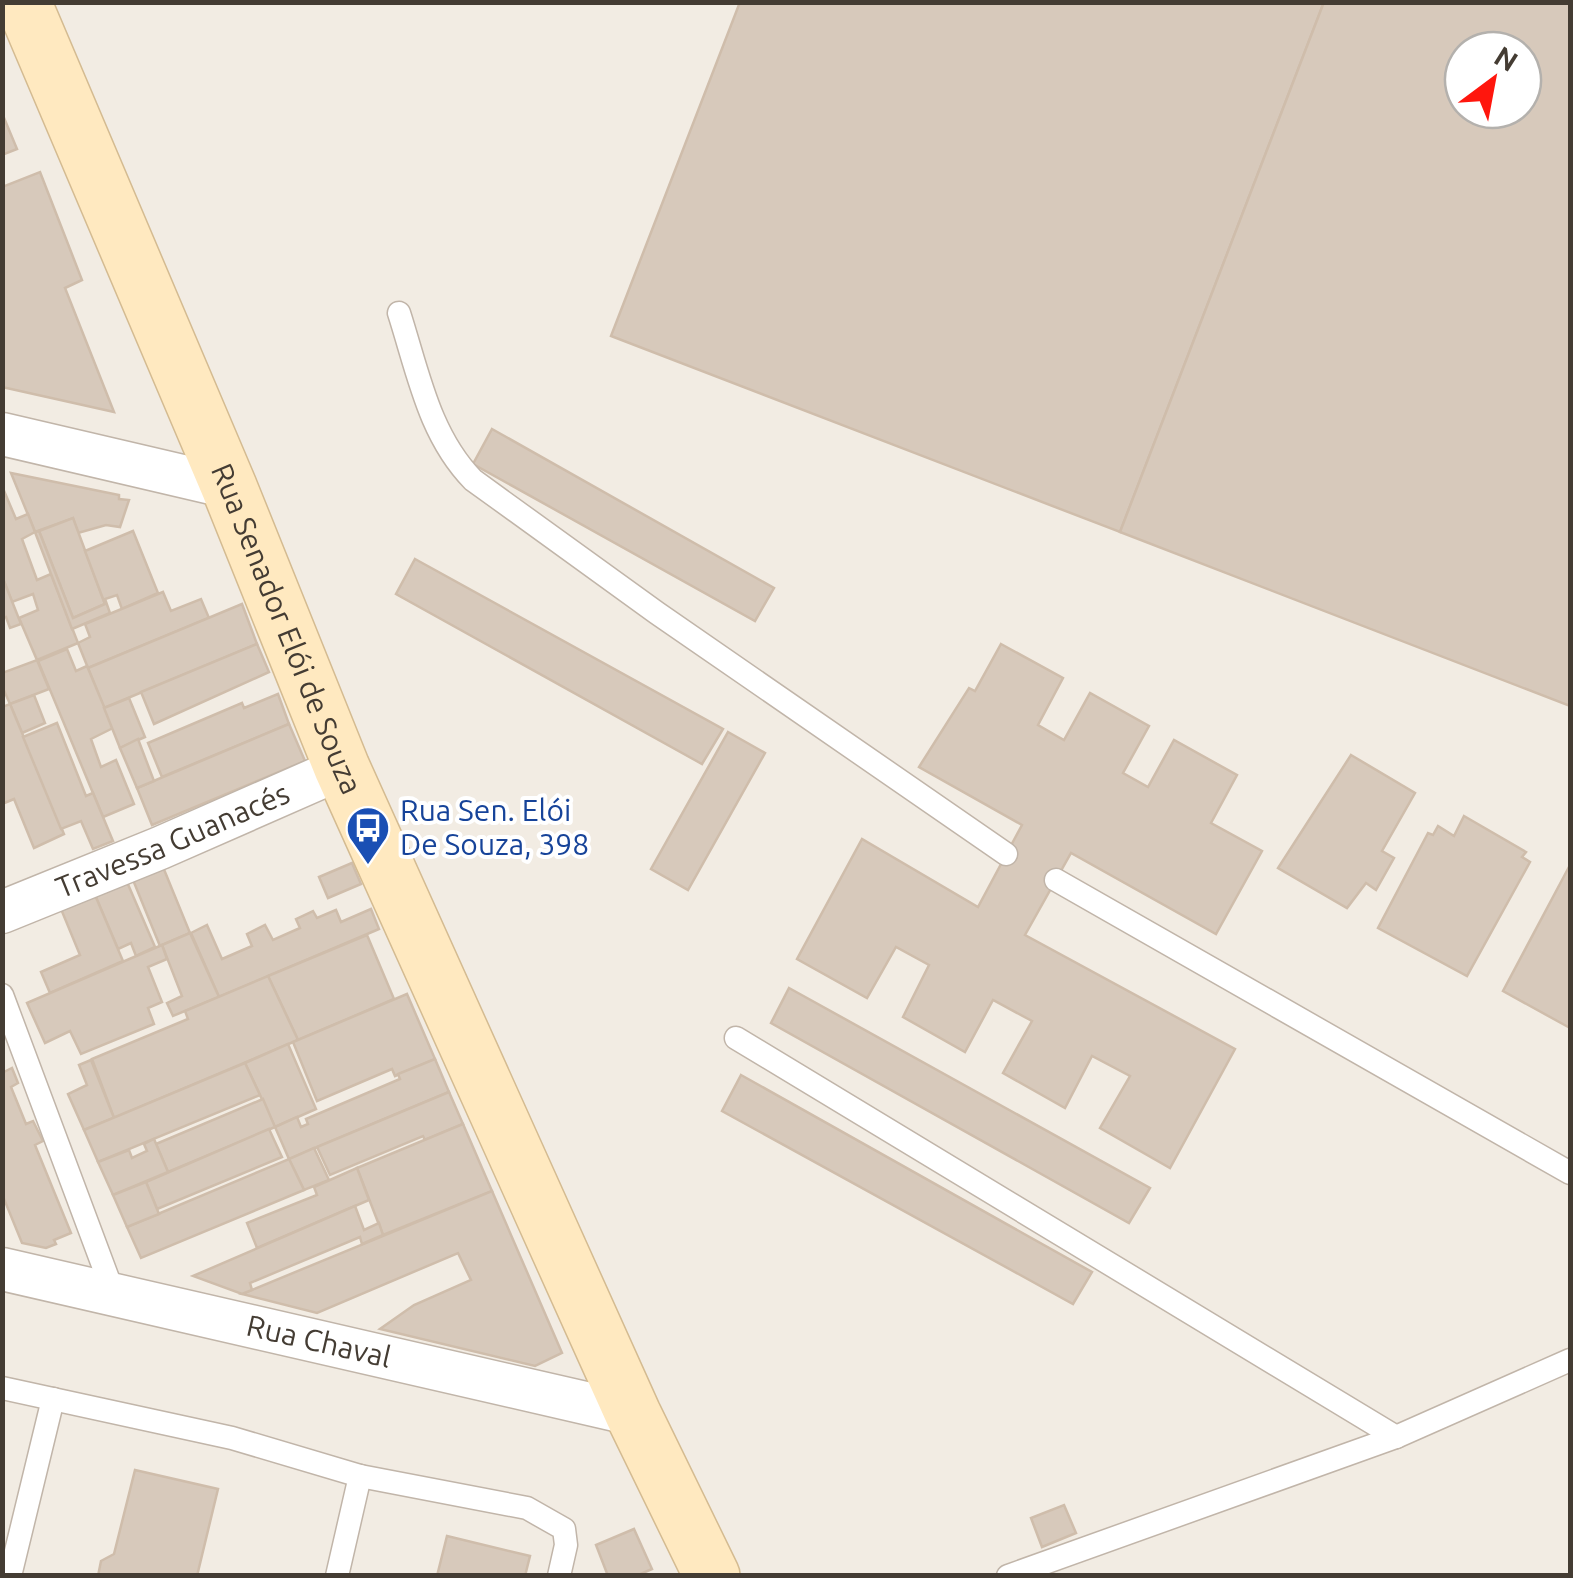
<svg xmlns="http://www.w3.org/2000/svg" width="1573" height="1578" viewBox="0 0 1573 1578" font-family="Ubuntu,sans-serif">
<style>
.building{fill:#d7c9bb;stroke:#cfbdab;stroke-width:2.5;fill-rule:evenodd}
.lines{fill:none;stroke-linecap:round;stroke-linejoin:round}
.lane-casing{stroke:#c1b5a9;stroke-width:25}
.street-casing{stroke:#c1b5a9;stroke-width:45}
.secondary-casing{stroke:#d4bb91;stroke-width:58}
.lane{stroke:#fff;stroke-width:22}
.street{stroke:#fff;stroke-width:42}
.secondary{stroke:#ffe9c0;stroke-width:55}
.labels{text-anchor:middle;stroke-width:8;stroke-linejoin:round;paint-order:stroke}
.street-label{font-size:30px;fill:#443c33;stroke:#fff}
.transit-label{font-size:30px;fill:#164399;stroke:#fff;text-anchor:start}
</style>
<rect width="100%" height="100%" fill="#f2ece3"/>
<g class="building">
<polygon points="740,2 1324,2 1120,532 611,336"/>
<path d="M 1324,2 L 1570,2 L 1570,706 L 1120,532 ZM 1463,50 L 1523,50 L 1523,110 L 1463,110 Z"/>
<polygon points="2,113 17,149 2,155"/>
<polygon points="40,172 82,280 65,288 114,412 2,387 2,187"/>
<polygon points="492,429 774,588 755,621 473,464"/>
<polygon points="11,473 119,495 119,499 129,500 120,527 106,525 78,533 73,518 35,532"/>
<polygon points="2,486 16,519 28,514 35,532 22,539 37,580 51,574 78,643 37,660 19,618 38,610 33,594 12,602 2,576"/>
<polygon points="73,518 105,604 73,618 39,531"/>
<polygon points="39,531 73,618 105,604 85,551 133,531 158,593 122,609 117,595 105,599 110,613 72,629 35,532"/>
<polygon points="415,559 723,729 702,764 396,594"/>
<polygon points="2,576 21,624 10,628 6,617 2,618"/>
<polygon points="163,592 171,611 201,599 209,618 88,668 78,643 90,637 85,624"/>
<polygon points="242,604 257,644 104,708 88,668"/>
<polygon points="257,644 269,672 154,724 141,692"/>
<polygon points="1001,644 1063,678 1038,725 1064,740 1090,693 1149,726 1123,773 1148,787 1174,740 1237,775 1211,823 1262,851 1216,934 1071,853 1025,935 1235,1049 1170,1168 1100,1128 1130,1076 1092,1056 1065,1108 1003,1073 1032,1021 993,1000 965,1052 903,1017 929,965 896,947 867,998 797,959 862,839 978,907 1022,825 919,767 969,688 975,691"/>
<polygon points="67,649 76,671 87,666 113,728 91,739 101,767 116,760 134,804 103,817 38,661"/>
<polygon points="37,660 49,689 10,704 2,686 2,673"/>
<polygon points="278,694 289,724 162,777 148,743 242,703 244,708"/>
<polygon points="34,695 45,723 22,733 10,704"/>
<polygon points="129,698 145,737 120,748 104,708"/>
<polygon points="10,704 64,834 34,848 14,799 2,804 2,707"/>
<polygon points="57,723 86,796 93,793 113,841 93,849 81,821 61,829 23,737"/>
<polygon points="289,724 305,761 152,825 137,788"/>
<polygon points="728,732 765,753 688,890 651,869"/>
<polygon points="138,739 154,781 137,788 120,748"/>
<polygon points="1351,755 1415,793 1382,851 1394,858 1376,890 1366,883 1347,908 1278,868"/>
<polygon points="1464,816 1526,852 1522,857 1530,862 1467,976 1378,928 1428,833 1433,835 1438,826 1454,836"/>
<polygon points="352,863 361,884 328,898 319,877"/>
<polygon points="1570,865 1570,1028 1503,991"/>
<polygon points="163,867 190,933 160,946 133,880"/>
<polygon points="127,882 155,947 136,956 131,943 118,949 95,895"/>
<polygon points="95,895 123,961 50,993 41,972 80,955 61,909"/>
<polygon points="371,909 379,929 219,997 191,933 207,925 222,959 252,946 247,934 265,925 273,940 300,928 296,919 313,911 317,918 336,910 341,922"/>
<polygon points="190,933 219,997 173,1016 167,1003 182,996 162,945"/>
<polygon points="367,935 394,999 298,1040 268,976"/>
<polygon points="162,945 167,959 148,967 162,1002 148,1008 154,1024 81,1054 70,1031 45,1043 27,1003"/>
<polygon points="268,976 298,1040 114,1118 92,1059 188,1019 185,1011"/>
<polygon points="789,988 1150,1188 1129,1223 771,1023"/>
<polygon points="407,994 435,1059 395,1076 392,1069 317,1101 293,1042"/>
<polygon points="288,1044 316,1109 275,1127 245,1063"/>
<polygon points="435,1059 449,1092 289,1159 275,1127 297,1117 301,1127 308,1124 306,1119 400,1079 398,1074"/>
<polygon points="91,1060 114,1118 84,1130 68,1094 87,1085 79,1065"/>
<polygon points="245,1063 260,1095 98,1162 84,1130"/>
<polygon points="12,1068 18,1083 11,1087 26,1124 33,1121 43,1141 35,1145 71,1233 54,1240 56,1244 46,1248 22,1243 2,1194 2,1073"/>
<polygon points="741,1075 1092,1272 1073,1304 722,1111"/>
<polygon points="449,1092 463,1124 425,1140 423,1136 330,1175 317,1147"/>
<polygon points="263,1099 275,1127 168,1172 156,1144"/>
<polygon points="463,1124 492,1191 383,1235 357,1168"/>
<polygon points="269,1129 282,1157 157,1209 146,1182"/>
<polygon points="154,1139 168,1172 113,1195 98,1162 129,1150 132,1158 147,1151 144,1144"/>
<polygon points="314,1148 329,1180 304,1190 289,1159"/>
<polygon points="289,1159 304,1190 141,1258 127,1227"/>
<polygon points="357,1168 369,1200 257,1248 247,1223 317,1195 314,1187"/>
<polygon points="146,1182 159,1214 127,1227 113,1195"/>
<polygon points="492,1191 562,1353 535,1366 380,1329 414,1305 471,1280 458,1253 317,1313 242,1294"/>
<polygon points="355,1206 364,1230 379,1223 383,1235 362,1244 360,1237 250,1283 252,1290 242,1294 193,1276"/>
<polygon points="135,1470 218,1489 197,1576 98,1576 101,1561 114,1554"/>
<polygon points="1064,1505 1076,1533 1042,1547 1031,1518"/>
<polygon points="634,1529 652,1569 636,1576 608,1576 596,1545"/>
<polygon points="447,1536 530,1556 525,1576 437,1576"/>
</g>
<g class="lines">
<g class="lane-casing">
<g id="lane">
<path d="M 399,313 C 418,372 429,435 473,480 L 657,613 L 1006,854"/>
<polyline points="1056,880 1570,1173"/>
<polyline points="2,995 113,1292"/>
<polyline points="736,1038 1396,1437"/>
<polyline points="2,1388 232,1438 360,1476 527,1508 564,1529 566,1545 559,1576"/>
<polyline points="10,1576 53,1399"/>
<polyline points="337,1576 360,1476"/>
<polyline points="1008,1576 1396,1437 1570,1360"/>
</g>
</g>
<g class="street-casing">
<g id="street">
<polyline points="2,434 229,487"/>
<path id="s1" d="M 2,912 L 160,848 L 342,768"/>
<path id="s2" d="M 2,1269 L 633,1414"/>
</g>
</g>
<g class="secondary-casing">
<g id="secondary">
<path id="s3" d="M 23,2 L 229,487 L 342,768 L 633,1414 L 712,1576"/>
</g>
</g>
<use href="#lane" class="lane"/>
<use href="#street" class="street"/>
<use href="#secondary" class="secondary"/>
</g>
<defs>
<g id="bus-pin" transform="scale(2.25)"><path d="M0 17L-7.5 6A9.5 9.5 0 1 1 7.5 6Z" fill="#1a4fb4" stroke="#fff"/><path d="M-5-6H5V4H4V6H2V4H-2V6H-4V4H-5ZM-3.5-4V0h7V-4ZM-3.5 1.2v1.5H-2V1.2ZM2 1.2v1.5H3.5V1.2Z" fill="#fff"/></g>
</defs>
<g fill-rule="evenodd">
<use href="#bus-pin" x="368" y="828"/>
</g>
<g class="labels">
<g class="street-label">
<text dy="10" stroke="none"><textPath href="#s3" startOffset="680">Rua Senador Elói de Souza</textPath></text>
<text dy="10" stroke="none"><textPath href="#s1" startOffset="185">Travessa Guanacés</textPath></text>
<text dy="10" stroke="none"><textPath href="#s2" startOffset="325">Rua Chaval</textPath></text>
</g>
<g class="transit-label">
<text x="400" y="821">Rua Sen. Elói<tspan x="400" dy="34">De Souza, 398</tspan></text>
</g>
</g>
<rect width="1573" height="1578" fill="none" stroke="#443c33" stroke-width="10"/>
<g transform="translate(1493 80) rotate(32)"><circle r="48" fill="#ffffff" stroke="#b4b1ad" stroke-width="2.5"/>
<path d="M0-8L18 38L0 25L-18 38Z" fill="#ff160d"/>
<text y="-15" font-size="28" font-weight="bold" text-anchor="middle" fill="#443c33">N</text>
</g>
</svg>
